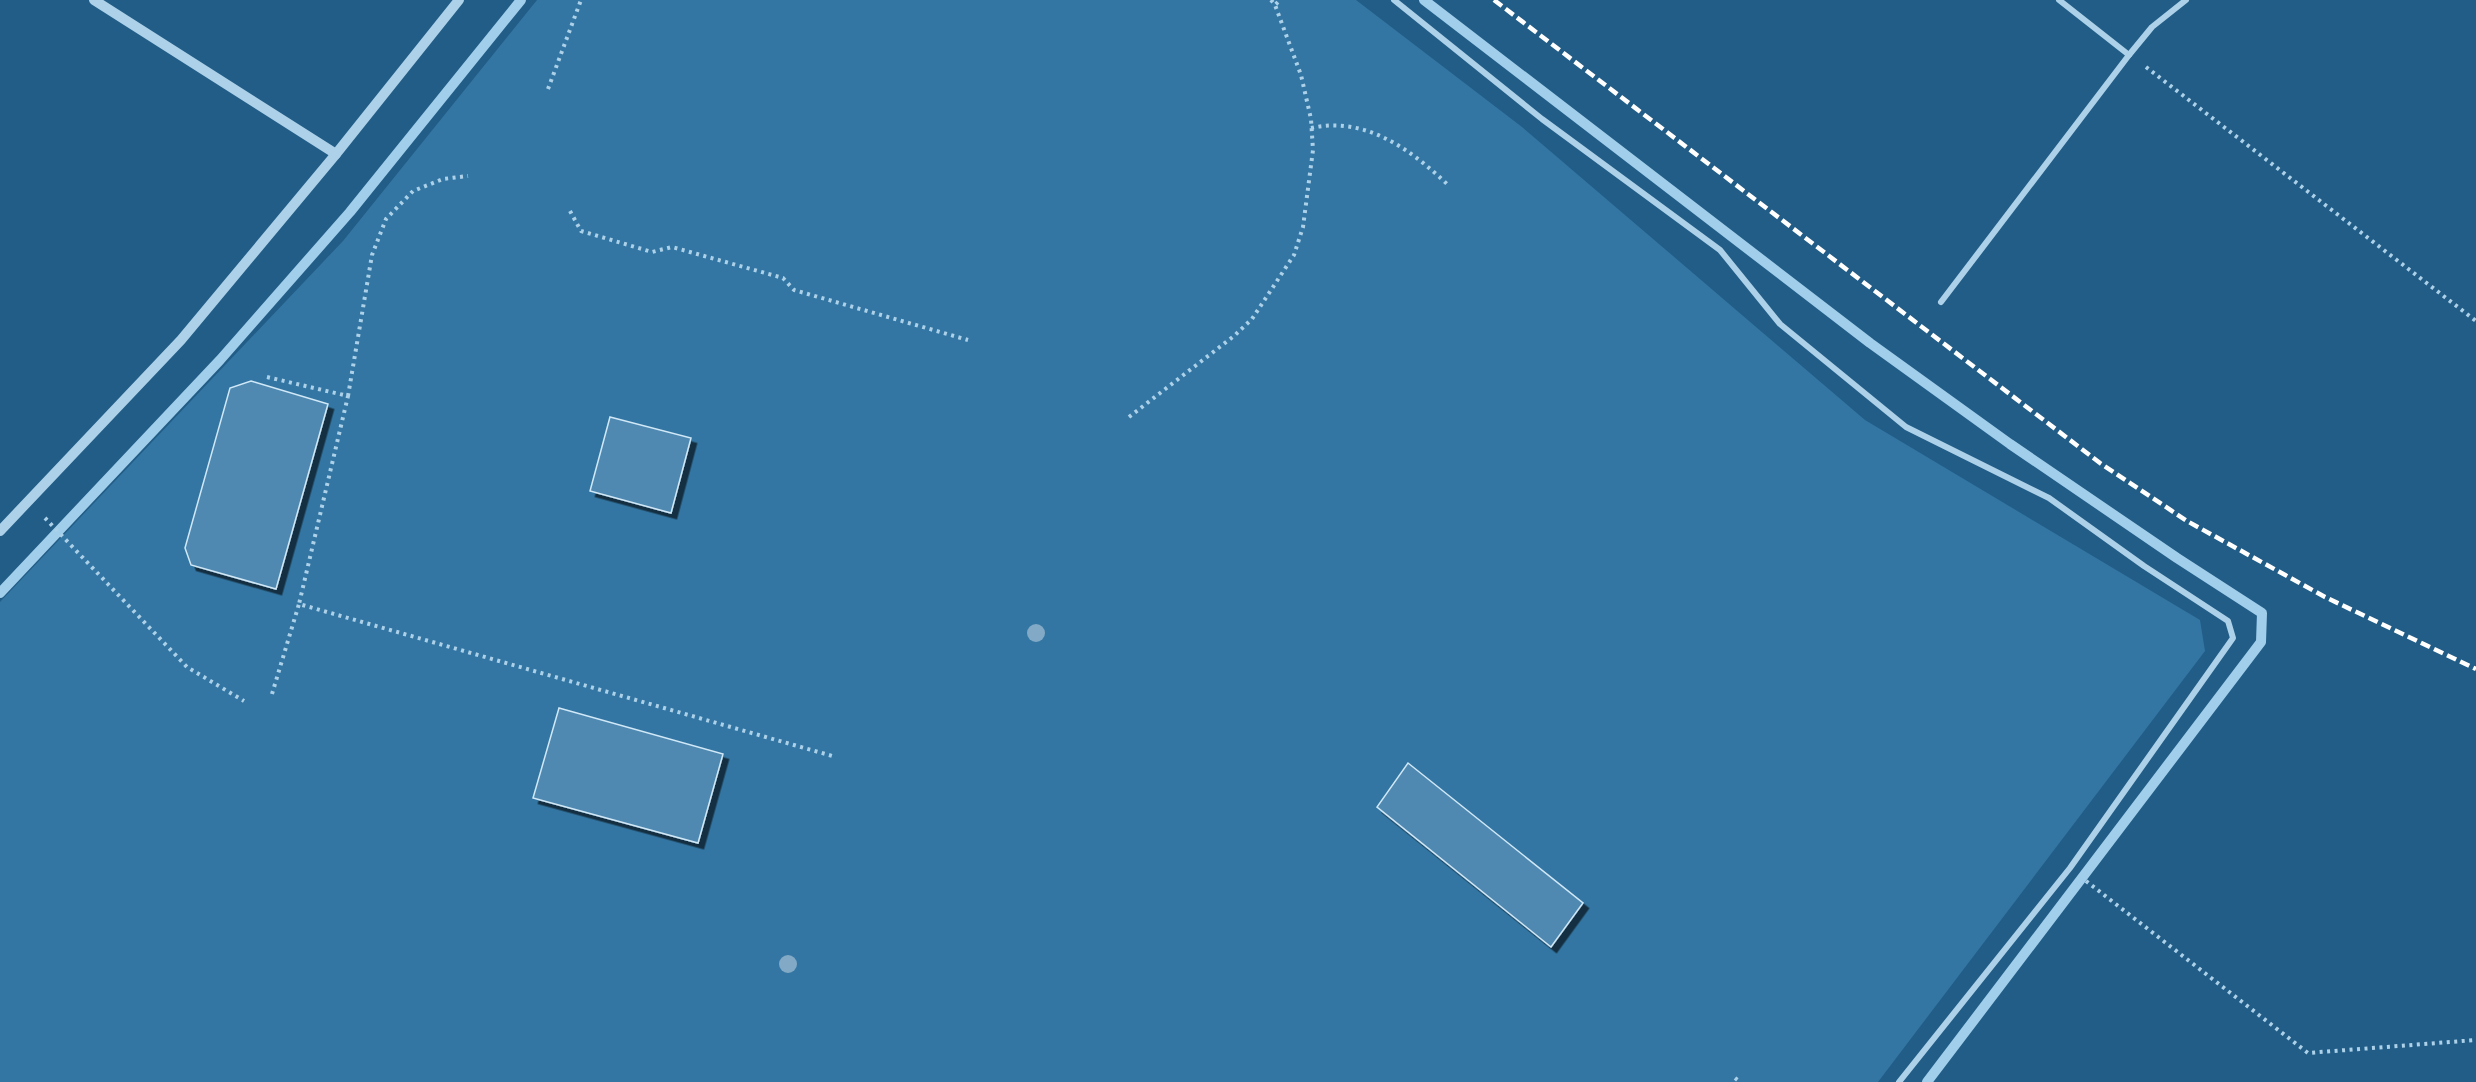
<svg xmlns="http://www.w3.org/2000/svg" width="2476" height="1082" viewBox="0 0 2476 1082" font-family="'Source Sans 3',sans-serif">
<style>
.green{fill:#3376a3}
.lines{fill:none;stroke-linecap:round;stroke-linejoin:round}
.stream{stroke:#a0ceeb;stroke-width:10}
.building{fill:#4f89b1;stroke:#d0e8f7;stroke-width:1.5;filter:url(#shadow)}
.path{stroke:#acd1e9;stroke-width:4;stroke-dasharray:3 4.5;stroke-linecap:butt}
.minor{stroke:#acd1e9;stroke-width:6}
.tertiary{stroke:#acd1e9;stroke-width:10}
.rail{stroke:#fff;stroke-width:4.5;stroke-dasharray:10 4.5;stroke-linecap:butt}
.tree{fill:#82a9c5}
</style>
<defs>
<filter id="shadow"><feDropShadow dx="5.5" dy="5.5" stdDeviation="0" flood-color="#0009"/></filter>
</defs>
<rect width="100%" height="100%" fill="#225d87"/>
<polygon class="green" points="537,0 1356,0 1522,127 1865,420 2200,620 2205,651 1878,1082 0,1082 0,602 343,241"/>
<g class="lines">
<g class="stream">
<polyline points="1424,0 1870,343 2010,444 2177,558 2262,613 2261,642 1927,1082"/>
<polyline points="0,593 220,360 350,212 521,0"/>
</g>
</g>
<g class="building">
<polygon points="251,381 328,404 276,589 191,565 185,548 230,388"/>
<polygon points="610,417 691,438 671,513 590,491"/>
<polygon points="559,708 723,754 698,843 533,798"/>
<polygon points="1408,763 1583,903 1551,947 1377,807"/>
</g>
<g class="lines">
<g class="path">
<polyline points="1271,0 1275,5 1280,0"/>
<polyline points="2146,67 2476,321"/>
<polyline points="548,89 581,0"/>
<path d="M 1311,128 C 1365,116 1410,149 1447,184"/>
<polyline points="570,211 581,231 652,252 672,247 783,278 794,290 968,340"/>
<polyline points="267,377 348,396 299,604"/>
<polyline points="348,396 372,255 386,219 413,191 443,179 468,176"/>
<polyline points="1129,417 1234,336 1252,319 1294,255 1303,227 1313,150 1311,119 1301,75 1275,5"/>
<polyline points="45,518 187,667 244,701"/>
<polyline points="272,694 299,604 836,757"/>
<polyline points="2086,881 2308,1053 2476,1040"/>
<polyline points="1735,1078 1740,1082"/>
</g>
<g class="minor">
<polyline points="1394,0 1542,119 1720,250 1780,324 1906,427 2049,498 2144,566 2228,621 2233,638 2070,868 1899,1082"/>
<polyline points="2059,0 2129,55"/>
<polyline points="1941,302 2129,55 2152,27 2186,0"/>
</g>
<g class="tertiary">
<polyline points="94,0 336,154"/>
<polyline points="0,531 181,340 336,154 459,0"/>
</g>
<polyline class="rail" points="1494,0 2100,463 2187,521 2325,597 2476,669"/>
</g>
<g class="tree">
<circle cx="1036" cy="633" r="9"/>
<circle cx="788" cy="964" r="9"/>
</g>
</svg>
